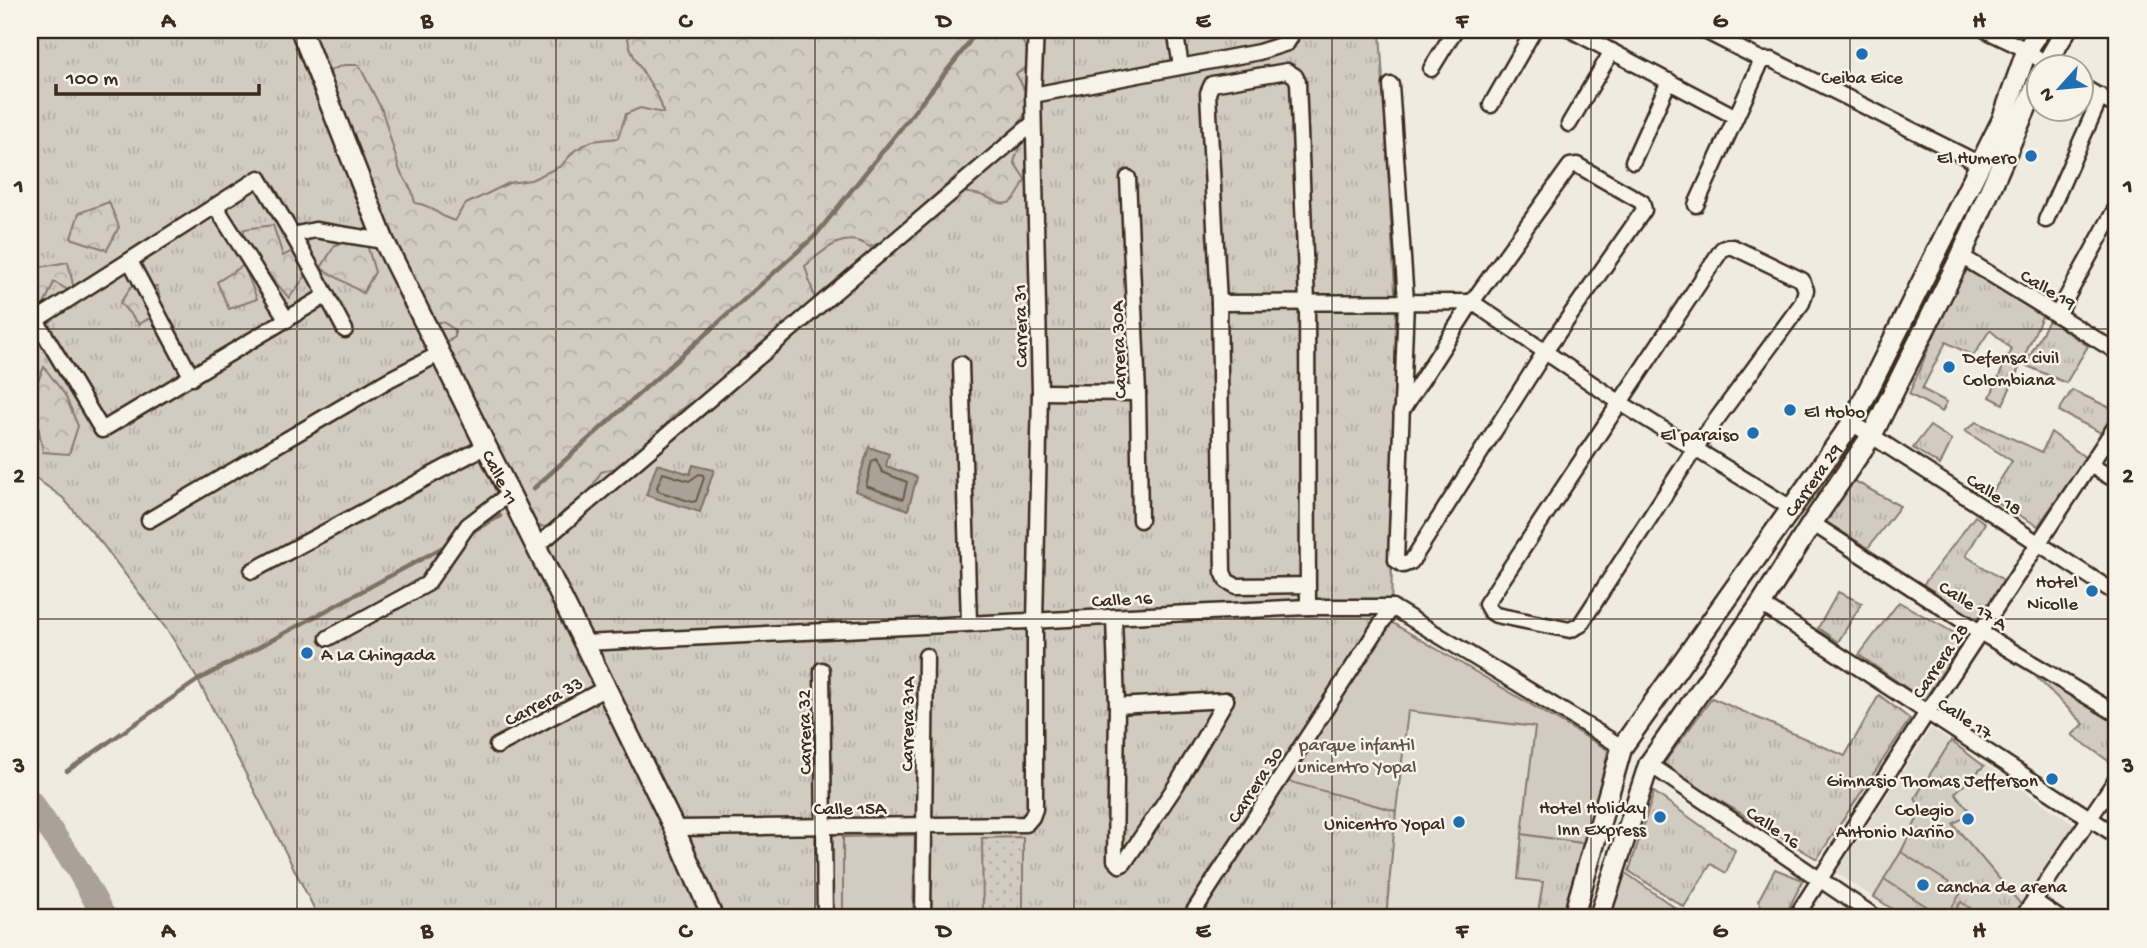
<svg xmlns="http://www.w3.org/2000/svg" width="2147" height="948" viewBox="0 0 2147 948" font-family="'Gochi Hand',sans-serif">
<style>
.built{fill:#e0dbd0}
.grass{fill:url(#grass-tufts);stroke:#867a6f;stroke-width:2}
.forest{fill:url(#forest-crowns);stroke:#867a6f;stroke-width:2}
.park{fill:#d1cbc0;stroke:#867a6f;stroke-width:2}
.garden{fill:url(#garden-dots);stroke:#867a6f;stroke-width:2}
.water{fill:#aaa296;stroke:#7e7266;stroke-width:2}
.lines{fill:none;stroke-linecap:round;stroke-linejoin:round}
.shore{stroke:#675a4e;stroke-width:2}
.stream{stroke:#7e7266;stroke-width:4.5}
.river{stroke:#aaa296;stroke-width:24}
.street-casing{stroke:#3b2a1e;stroke-width:19}
.secondary-casing{stroke:#3b2a1e;stroke-width:24}
.street{stroke:#f7f3e8;stroke-width:14}
.secondary{stroke:#f7f3e8;stroke-width:19}
.grid{fill:none;stroke:#3b2a1e;stroke-width:2;stroke-opacity:0.55}
.poi-dot{fill:#1f6fb2;stroke:#f7f3e8;stroke-width:2.5}
.labels{text-anchor:middle;stroke-width:5;stroke-linejoin:round;paint-order:stroke}
.poi-label{font-size:19px;fill:#3b2a1e;stroke:#f7f3e8;text-anchor:end}
.street-label{font-size:19px;fill:#3b2a1e;stroke:#f7f3e8}
.park-label{font-size:19px;fill:#605246;stroke:#f7f3e8}
.neatline{fill:none;stroke:#3b2a1e;stroke-width:2.5}
.grid-label{font-size:23px;text-anchor:middle;font-weight:bold;fill:#3b2a1e}
</style>
<defs>
<pattern id="grass-tufts" width="24" height="20" patternUnits="userSpaceOnUse" patternTransform="scale(1.75)"><rect width="24" height="20" fill="#d1cbc0"/><path d="M3 7l-1-3M5 7V3M7 7l1-3M15 17l-1-3M17 17v-4M19 17l1-3" fill="none" stroke="#b4aea5"/></pattern>
<pattern id="forest-crowns" width="20" height="18" patternUnits="userSpaceOnUse" patternTransform="scale(1.75)"><rect width="20" height="18" fill="#d1cbc0"/><path d="M2 6a3 3 0 1 1 6 0M12 15a3 3 0 1 1 6 0" fill="none" stroke="#b4aea5"/></pattern>
<pattern id="garden-dots" width="8" height="8" patternUnits="userSpaceOnUse" patternTransform="scale(1.75)"><rect width="8" height="8" fill="#d1cbc0"/><path d="M2 2h.1M6 6h.1" fill="none" stroke="#b4aea5" stroke-width="1.8" stroke-linecap="round"/></pattern>
</defs>
<rect width="100%" height="100%" fill="#efebe0"/>
<filter id="ink" filterUnits="userSpaceOnUse"><feTurbulence type="fractalNoise" baseFrequency=".0143" numOctaves="2"/><feDisplacementMap in="SourceGraphic" scale="14" xChannelSelector="R" yChannelSelector="G"/><feConvolveMatrix kernelMatrix="1 2 1 2 8 2 1 2 1" color-interpolation-filters="sRGB"/></filter>
<g filter="url(#ink)">
<g class="built">
<polygon points="1407,711 1536,727 1518,878 1543,882 1537,918 1386,918"/>
<polygon points="1931,728 2076,826 2018,918 1906,918 1836,873"/>
</g>
<g class="grass">
<polygon points="30,30 1380,30 1396,308 1391,622 1287,780 1396,811 1386,918 319,918 198,680 170,634 103,545 63,498 30,474"/>
<polygon points="1963,268 2044,312 2003,404 1990,397 2011,349 1990,330 1973,356 1946,342 1922,389 1947,402 1942,412 1909,394"/>
<polygon points="2049,320 2088,346 2066,383 2025,365"/>
<polygon points="2072,390 2117,411 2103,434 2059,411"/>
<polygon points="1976,422 2042,452 2051,432 2086,458 2038,526 1989,498 2012,461 1965,431"/>
<polygon points="1930,426 1952,440 1940,465 1913,448"/>
<polygon points="1851,479 1900,506 1868,548 1823,520"/>
<polygon points="1975,516 1985,523 1966,556 2005,581 1975,627 1920,589"/>
<polygon points="1838,592 1862,603 1838,642 1818,628"/>
<polygon points="1899,602 1965,639 1924,700 1859,655"/>
<polygon points="2026,667 2117,723 2117,767 2072,735 2084,724"/>
<polygon points="1879,695 1910,719 1817,859 1662,766 1712,698 1845,756"/>
<polygon points="1951,741 1984,766 1955,793 1971,813 1953,824 2024,908 2018,918 1906,918 1874,897 1901,852 1921,811 1915,798"/>
<polygon points="1654,792 1735,850 1726,873 1711,864 1684,907 1629,871"/>
<polygon points="1522,834 1589,844 1568,918 1537,918 1543,882 1518,879"/>
<polygon points="1775,869 1803,880 1784,918 1770,918 1758,901"/>
</g>
<g class="forest">
<path d="M 627,30 L 1020,30 L 1019,36 L 1030,54 L 1029,67 L 1016,74 C 1027,91 1032,110 1017,126 L 1021,142 L 1014,162 L 1025,179 C 1007,225 997,192 967,193 L 955,177 L 886,240 L 870,247 C 845,229 824,250 805,266 L 815,299 L 785,329 L 723,381 L 679,411 L 625,465 L 601,472 L 587,495 L 564,511 L 551,527 L 534,526 L 445,351 L 449,341 L 455,337 L 455,330 L 443,322 L 429,322 L 406,272 L 406,262 L 400,253 L 328,85 L 331,70 L 344,65 L 359,65 L 382,110 L 400,171 L 412,191 L 415,203 C 433,205 438,217 455,221 L 464,205 L 509,183 L 531,180 L 561,166 L 575,150 L 592,141 L 618,138 L 626,114 L 640,108 L 663,113 C 660,86 628,64 627,30 Z"/>
<polygon points="109,202 119,227 107,250 71,238 79,213"/>
<polygon points="273,225 283,256 296,249 308,273 289,298 266,271 244,266 257,299 229,309 217,282 244,265 244,229"/>
<polygon points="365,238 375,272 363,293 321,268 335,245"/>
<polygon points="68,262 75,294 54,282 43,307 30,298 30,269"/>
<polygon points="157,286 163,311 139,324 120,303 131,287"/>
<polygon points="44,367 65,395 78,426 69,454 43,452 32,394"/>
</g>
<g class="park">
<polygon points="1391,622 1608,750 1589,844 1522,834 1535,727 1408,711 1396,811 1287,781"/>
<polygon points="915,835 913,918 843,918 843,837"/>
<polygon points="1901,852 1962,891 1945,918 1884,879"/>
<polygon points="1623,871 1681,912 1677,918 1607,918"/>
<polygon points="1961,902 1985,918 1950,918"/>
</g>
<polygon class="garden" points="1023,837 1023,918 983,918 982,838"/>
<g class="water">
<polygon points="869,447 889,454 886,466 917,477 908,510 855,491"/>
<polygon points="657,464 690,474 693,465 714,470 700,512 646,495"/>
</g>
<g class="lines">
<g class="shore">
<polygon points="876,459 882,472 907,482 903,499 866,486 872,461"/>
<polygon points="663,473 689,481 699,474 703,475 704,478 696,501 692,502 658,491 657,487"/>
</g>
<g class="stream">
<polyline points="533,489 815,236 965,48 977,30"/>
<polyline points="467,534 500,516"/>
<polyline points="67,771 198,680 447,545"/>
</g>
<polyline class="river" points="30,801 77,868 105,918"/>
<g class="street-casing">
<g id="street">
<polyline points="1175,30 1181,66"/>
<polyline points="1571,30 1736,117"/>
<polyline points="1703,30 1762,60 1772,60 1980,164"/>
<polyline points="1985,30 2027,50 2048,66"/>
<polyline points="1431,69 1455,30"/>
<polyline points="1391,85 1406,301 1396,560 1403,565 1411,562 1546,350 1644,210 1642,202 1577,165 1570,166 1472,302 1401,412"/>
<polyline points="2080,85 2117,107"/>
<polyline points="1033,95 1259,52 1287,43 1290,38 1290,30"/>
<polyline points="1491,105 1534,30"/>
<polyline points="1569,124 1612,51"/>
<polyline points="1633,161 1669,81"/>
<polyline points="1128,178 1138,393 1140,520"/>
<polyline points="1696,205 1762,60"/>
<polyline points="216,207 287,320"/>
<polyline points="2046,220 2101,96"/>
<polyline points="293,235 315,230 384,241"/>
<polygon points="1727,247 1733,247 1802,280 1806,290 1802,303 1694,450 1580,625 1570,630 1496,615 1490,611 1486,604 1722,249"/>
<polyline points="1961,256 2117,352"/>
<polyline points="130,261 192,378"/>
<path d="M 327,295 L 102,430 L 36,320 L 259,178 C 289,228 318,278 345,330"/>
<polyline points="1219,303 1472,302 1619,402 1791,508"/>
<polyline points="2057,315 2117,206"/>
<polyline points="961,364 969,622"/>
<polyline points="1040,392 1138,393"/>
<polyline points="1852,423 2117,594"/>
<polyline points="2090,465 2117,481"/>
<polyline points="149,520 390,379 439,354"/>
<polyline points="1812,523 1980,632 2117,714"/>
<polyline points="536,547 1033,123"/>
<polyline points="252,571 486,446"/>
<polyline points="1308,585 1236,586 1227,581 1223,572 1219,303 1208,93 1212,84 1287,71 1295,76 1298,82 1307,302 1308,607"/>
<polyline points="1761,604 2117,836"/>
<polyline points="1114,618 1117,706 1115,860 1120,865 1124,863 1177,784 1226,700"/>
<polyline points="328,638 427,584 468,525 509,494"/>
<polyline points="584,643 1308,607 1392,607 1622,747"/>
<polyline points="822,670 825,918"/>
<polyline points="1117,706 1226,700"/>
<polyline points="497,746 606,688"/>
<polyline points="1649,764 1877,918"/>
<polyline points="674,828 1026,824 1032,817 1035,809 1035,622 1040,392 1033,95 1036,30"/>
<polyline points="2034,901 2059,918"/>
<polyline points="923,918 926,656"/>
<polyline points="1196,918 1194,911 1392,607"/>
<polyline points="1795,918 1926,714 2117,424"/>
<polyline points="2022,918 2117,778"/>
</g>
</g>
<g class="secondary-casing">
<g id="secondary">
<path id="s1" d="M 301,30 L 384,241 L 584,643 L 674,828 L 713,918"/>
<polyline points="2045,66 2066,30"/>
<path id="s2" d="M 1573,918 L 1622,747 L 1852,423 L 2002,120 L 2027,50 L 2040,30"/>
<polyline points="1599,918 1649,764 1761,604 1812,523 1872,435 1961,256 2038,81"/>
</g>
</g>
<use href="#street" class="street"/>
<use href="#secondary" class="secondary"/>
</g>
</g>
<path class="grid" d="M 297,30 L 297,918M 556,30 L 556,918M 815,30 L 815,918M 1074,30 L 1074,918M 1332,30 L 1332,918M 1591,30 L 1591,918M 1850,30 L 1850,918M 30,329 L 2117,329M 30,619 L 2117,619"/>
<g class="poi-dot">
<circle cx="1862" cy="54" r="7"/>
<circle cx="2031" cy="156" r="7"/>
<circle cx="1949" cy="367" r="7"/>
<circle cx="1790" cy="410" r="7"/>
<circle cx="1753" cy="433" r="7"/>
<circle cx="2092" cy="591" r="7"/>
<circle cx="307" cy="653" r="7"/>
<circle cx="2052" cy="779" r="7"/>
<circle cx="1660" cy="817" r="7"/>
<circle cx="1968" cy="819" r="7"/>
<circle cx="1459" cy="822" r="7"/>
<circle cx="1923" cy="885" r="7"/>
</g>
<g class="labels">
<g class="poi-label">
<text x="1862" y="83" text-anchor="middle">Ceiba Eice</text>
<text x="2017" y="163">El Humero</text>
<text x="1963" y="363" text-anchor="start">Defensa civil<tspan x="1963" dy="22">Colombiana</tspan></text>
<text x="1804" y="417" text-anchor="start">El Hobo</text>
<text x="1739" y="440">El paraiso</text>
<text x="2078" y="587">Hotel<tspan x="2078" dy="22">Nicolle</tspan></text>
<text x="321" y="660" text-anchor="start">A La Chingada</text>
<text x="2038" y="786">Gimnasio Thomas Jefferson</text>
<text x="1646" y="813">Hotel Holiday<tspan x="1646" dy="22">Inn Express</tspan></text>
<text x="1954" y="815">Colegio<tspan x="1954" dy="22">Antonio Nariño</tspan></text>
<text x="1445" y="829">Unicentro Yopal</text>
<text x="1937" y="892" text-anchor="start">cancha de arena</text>
</g>
<g class="street-label">
<text transform="translate(2049 288) rotate(31)" y="7">Calle 19</text>
<text transform="translate(1019 326) rotate(-91)" y="7">Carrera 31</text>
<text transform="translate(1117 350) rotate(-92)" y="7">Carrera 30A</text>
<text dy="7" stroke="none"><textPath href="#s1" startOffset="490">Calle 11</textPath></text>
<text dy="7" stroke="none"><textPath href="#s2" startOffset="506">Carrera 29</textPath></text>
<text transform="translate(1995 493) rotate(33)" y="7">Calle 18</text>
<text transform="translate(1122 598) rotate(-3)" y="7">Calle 16</text>
<text transform="translate(1974 604) rotate(32)" y="7">Calle 17 A</text>
<text transform="translate(1939 660) rotate(-56)" y="7">Carrera 28</text>
<text transform="translate(543 700) rotate(-28)" y="7">Carrera 33</text>
<text transform="translate(1966 717) rotate(33)" y="7">Calle 17</text>
<text transform="translate(906 724) rotate(-89)" y="7">Carrera 31A</text>
<text transform="translate(803 732) rotate(-91)" y="7">Carrera 32</text>
<text transform="translate(1254 784) rotate(-57)" y="7">Carrera 30</text>
<text x="850" y="814">Calle 15A</text>
<text transform="translate(1774 826) rotate(34)" y="7">Calle 16</text>
</g>
<g class="park-label">
<text x="1357" y="750">parque infantil<tspan x="1357" dy="22">unicentro Yopal</tspan></text>
</g>
</g>
<rect width="2147" height="948" fill="none" stroke="#f7f3e8" stroke-width="77"/>
<g transform="translate(2060 88) rotate(243)"><circle r="33" fill="#f7f3e8" stroke="#aca397" stroke-width="2"/>
<path d="M0-5L12 26L0 18L-12 26Z" fill="#1f6fb2"/>
<text y="-10" font-size="19" font-weight="bold" text-anchor="middle" fill="#3b2a1e">N</text>
</g>
<path d="M56 84v10h203v-10" fill="none" stroke="#3b2a1e" stroke-width="3.5"/>
<text x="66" y="84" font-size="21" fill="#3b2a1e" stroke="#f7f3e8" stroke-width="5" paint-order="stroke">100 m</text>
<rect x="38" y="38" width="2070" height="871" class="neatline"/>
<g class="grid-label">
<text x="168" y="27">A</text>
<text x="427" y="27">B</text>
<text x="685" y="27">C</text>
<text x="944" y="27">D</text>
<text x="1203" y="27">E</text>
<text x="1462" y="27">F</text>
<text x="1720" y="27">G</text>
<text x="1979" y="27">H</text>
<text x="19" y="192">1</text>
<text x="2128" y="192">1</text>
<text x="19" y="482">2</text>
<text x="2128" y="482">2</text>
<text x="19" y="772">3</text>
<text x="2128" y="772">3</text>
<text x="168" y="937">A</text>
<text x="427" y="937">B</text>
<text x="685" y="937">C</text>
<text x="944" y="937">D</text>
<text x="1203" y="937">E</text>
<text x="1462" y="937">F</text>
<text x="1720" y="937">G</text>
<text x="1979" y="937">H</text>
</g>
</svg>
